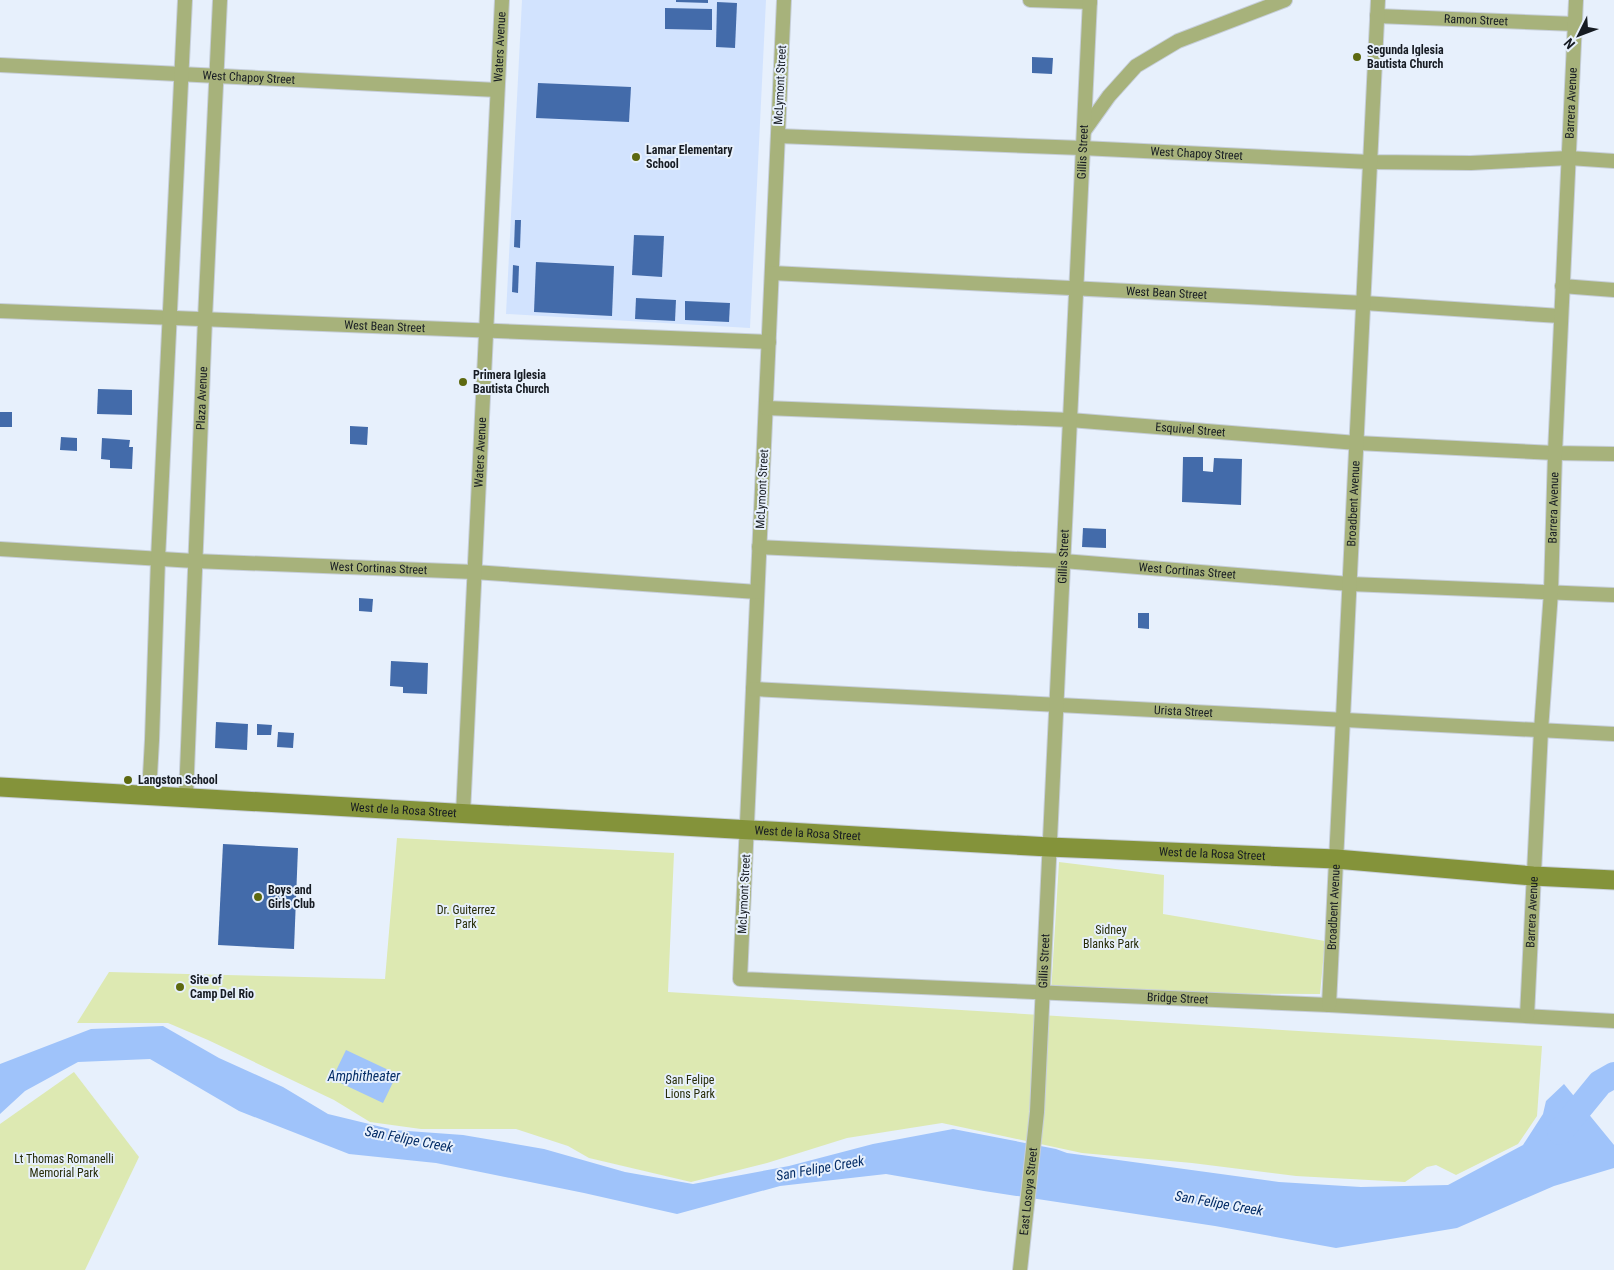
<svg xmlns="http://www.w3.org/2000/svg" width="1614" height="1270" viewBox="0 0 1614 1270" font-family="'Roboto Condensed',sans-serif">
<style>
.built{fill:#d2e3fe}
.green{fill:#dde9b2}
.water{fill:#9fc3fa}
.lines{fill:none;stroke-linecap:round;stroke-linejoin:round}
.river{stroke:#9fc3fa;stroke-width:26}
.building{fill:#436baa}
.street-casing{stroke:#c6ced9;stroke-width:16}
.secondary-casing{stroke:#c6ced9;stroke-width:21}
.street{stroke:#a7b27b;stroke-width:14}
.secondary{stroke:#84933a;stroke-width:19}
.poi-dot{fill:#5d6910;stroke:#e7f0fc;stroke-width:2}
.labels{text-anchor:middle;stroke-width:4;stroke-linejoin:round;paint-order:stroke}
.street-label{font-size:12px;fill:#161b22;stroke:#e7f0fc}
.poi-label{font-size:12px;font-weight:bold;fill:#161b22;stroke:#e7f0fc;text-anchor:start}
.park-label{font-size:12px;fill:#282d09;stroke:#e7f0fc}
.water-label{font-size:14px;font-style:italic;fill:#052d67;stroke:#e7f0fc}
</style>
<rect width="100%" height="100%" fill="#e7f0fc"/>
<polygon class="built" points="522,0 766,0 750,328 506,314"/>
<g class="green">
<polygon points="397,838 674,853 668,992 1542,1046 1537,1116 1518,1144 1456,1175 1436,1165 1427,1167 1405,1182 1296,1176 1192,1163 1082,1153 942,1123 847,1138 767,1163 691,1182 589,1158 568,1146 516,1129 421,1129 370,1122 334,1100 208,1040 168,1023 77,1023 109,972 385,979"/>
<polygon points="1059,862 1164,875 1163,914 1325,941 1320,994 1051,993"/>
<polygon points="74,1072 139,1157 85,1270 0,1270 0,1124"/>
</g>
<g class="water">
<polygon points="163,1026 219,1058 283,1087 328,1114 394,1130 463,1135 544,1149 625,1172 693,1184 789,1166 873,1144 953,1129 1056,1149 1067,1153 1279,1182 1361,1187 1448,1185 1523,1145 1543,1114 1546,1101 1564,1084 1614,1145 1614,1168 1554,1186 1457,1228 1336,1248 1215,1226 984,1191 886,1174 780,1186 677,1214 584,1193 436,1163 349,1154 239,1111 150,1059 78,1062 25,1091 0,1114 0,1064 91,1029"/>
<polygon points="346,1050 397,1074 383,1103 332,1079"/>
</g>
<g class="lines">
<polyline class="river" points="1560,1132 1600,1083 1614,1075"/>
</g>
<g class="building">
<polygon points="676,0 708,0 708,3 676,2"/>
<polygon points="717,2 737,3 735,48 716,47"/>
<polygon points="665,8 712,9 712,30 665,29"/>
<polygon points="1032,57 1053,58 1052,74 1032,73"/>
<polygon points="538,83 631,87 629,122 536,118"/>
<polygon points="515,220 521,220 520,248 514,247"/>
<polygon points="634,235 664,236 662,277 632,275"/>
<polygon points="536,262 614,266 612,316 534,312"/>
<polygon points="513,265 519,266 518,293 512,292"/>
<polygon points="636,298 676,300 675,321 635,319"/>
<polygon points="685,301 730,303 729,322 685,320"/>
<polygon points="98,389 132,390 132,415 97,414"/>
<rect x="0" y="412" width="12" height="15"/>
<polygon points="350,426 368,427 367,445 350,444"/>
<polygon points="61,437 77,438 77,451 60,450"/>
<polygon points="102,438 130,440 129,447 133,447 132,469 110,468 110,460 101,459"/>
<polygon points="1183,457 1203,457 1203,471 1213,472 1214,458 1242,459 1241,505 1182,502"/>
<polygon points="1083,528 1106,529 1106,548 1082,547"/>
<polygon points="359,598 373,599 372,612 359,611"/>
<polygon points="1138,613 1149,613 1149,629 1138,628"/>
<polygon points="391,661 428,663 427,694 403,693 403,687 390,686"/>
<polygon points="216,722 248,724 247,750 215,748"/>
<polygon points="257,724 272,725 271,735 257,735"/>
<polygon points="278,732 294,733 293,748 277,747"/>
<polygon points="223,844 298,848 294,949 218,945"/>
</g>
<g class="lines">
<g class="street-casing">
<g id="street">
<path id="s1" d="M 784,0 L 740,979 L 1329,1005 L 1614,1021"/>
<polyline points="1030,0 1090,2"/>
<path id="s2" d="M 1377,16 L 1575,24"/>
<path id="s3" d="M 0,65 L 497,90"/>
<polyline points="1084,131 1109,96 1136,66 1178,41 1285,0"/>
<path id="s4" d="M 778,136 L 1082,148 L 1370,162 L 1471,163 L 1569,158 L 1614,161"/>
<path id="s5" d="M 772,273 L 1364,303 L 1560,316"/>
<polyline points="1562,286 1614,290"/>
<path id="s6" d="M 0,311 L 769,342"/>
<path id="s7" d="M 766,408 L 1070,420 L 1357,443 L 1555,453 L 1614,454"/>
<path id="s8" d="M 759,547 L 1063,561 L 1350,584 L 1614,595"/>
<path id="s9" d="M 0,549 L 194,561 L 474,572 L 757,592"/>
<path id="s10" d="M 753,689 L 1614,734"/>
<polyline points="149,794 152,740 158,559 185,0"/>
<path id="s11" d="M 186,797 L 205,319 L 220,0"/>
<path id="s12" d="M 463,814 L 502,0"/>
<path id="s13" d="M 1329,1005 L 1378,0"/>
<path id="s14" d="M 1527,1016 L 1541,730 L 1551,592 L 1555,453 L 1576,0"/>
<path id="s15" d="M 1020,1270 L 1037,1112 L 1090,0"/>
</g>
</g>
<g class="secondary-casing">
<g id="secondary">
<path id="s16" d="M 0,787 L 1049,847 L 1336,859 L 1533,876 L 1614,880"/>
</g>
</g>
<use href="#street" class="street"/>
<use href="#secondary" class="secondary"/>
</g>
<g class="poi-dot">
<circle cx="1357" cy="57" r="5"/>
<circle cx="636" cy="157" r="5"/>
<circle cx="463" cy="382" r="5"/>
<circle cx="128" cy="780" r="5"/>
<circle cx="258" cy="897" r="5"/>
<circle cx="180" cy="987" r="5"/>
</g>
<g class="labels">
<g class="street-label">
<text dy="4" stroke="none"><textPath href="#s2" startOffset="99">Ramon Street</textPath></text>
<text dy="4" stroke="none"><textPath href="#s12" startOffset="768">Waters Avenue</textPath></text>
<text dy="4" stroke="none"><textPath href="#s3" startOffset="249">West Chapoy Street</textPath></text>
<text transform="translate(780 85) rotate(-87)" y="4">McLymont Street</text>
<text dy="4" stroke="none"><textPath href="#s14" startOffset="914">Barrera Avenue</textPath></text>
<text dy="4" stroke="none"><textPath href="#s15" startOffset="1120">Gillis Street</textPath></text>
<text dy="4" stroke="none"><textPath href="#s4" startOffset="419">West Chapoy Street</textPath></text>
<text dy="4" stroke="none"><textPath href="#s5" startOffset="395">West Bean Street</textPath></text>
<text dy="4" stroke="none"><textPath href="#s6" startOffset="385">West Bean Street</textPath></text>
<text dy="4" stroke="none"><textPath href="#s11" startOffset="399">Plaza Avenue</textPath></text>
<text dy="4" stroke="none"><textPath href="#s7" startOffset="425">Esquivel Street</textPath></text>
<text dy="4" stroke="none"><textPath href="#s12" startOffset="362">Waters Avenue</textPath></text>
<text transform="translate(762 489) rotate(-87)" y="4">McLymont Street</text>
<text dy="4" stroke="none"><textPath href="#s13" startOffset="502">Broadbent Avenue</textPath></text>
<text dy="4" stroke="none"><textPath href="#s14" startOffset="509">Barrera Avenue</textPath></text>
<text dy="4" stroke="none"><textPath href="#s15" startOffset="715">Gillis Street</textPath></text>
<text dy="4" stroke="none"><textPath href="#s9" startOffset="379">West Cortinas Street</textPath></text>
<text dy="4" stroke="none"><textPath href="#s8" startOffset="429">West Cortinas Street</textPath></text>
<text dy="4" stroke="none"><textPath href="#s10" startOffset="431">Urista Street</textPath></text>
<text dy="4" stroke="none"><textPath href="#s16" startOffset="404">West de la Rosa Street</textPath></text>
<text dy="4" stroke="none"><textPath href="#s16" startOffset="809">West de la Rosa Street</textPath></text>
<text dy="4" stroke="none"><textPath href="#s16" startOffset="1214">West de la Rosa Street</textPath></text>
<text transform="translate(744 894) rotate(-87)" y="4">McLymont Street</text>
<text dy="4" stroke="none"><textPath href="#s13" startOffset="98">Broadbent Avenue</textPath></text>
<text dy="4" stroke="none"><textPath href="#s14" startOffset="104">Barrera Avenue</textPath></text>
<text dy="4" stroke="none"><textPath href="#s15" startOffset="310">Gillis Street</textPath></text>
<text dy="4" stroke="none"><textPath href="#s1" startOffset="1418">Bridge Street</textPath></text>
<text dy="4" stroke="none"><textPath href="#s15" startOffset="79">East Losoya Street</textPath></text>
</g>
<g class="poi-label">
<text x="1367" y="54">Segunda Iglesia<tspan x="1367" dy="14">Bautista Church</tspan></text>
<text x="646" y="154">Lamar Elementary<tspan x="646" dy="14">School</tspan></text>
<text x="473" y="379">Primera Iglesia<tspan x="473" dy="14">Bautista Church</tspan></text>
<text x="138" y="784">Langston School</text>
<text x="268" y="894">Boys and<tspan x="268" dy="14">Girls Club</tspan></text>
<text x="190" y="984">Site of<tspan x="190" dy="14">Camp Del Rio</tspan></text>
</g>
<g class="park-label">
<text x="466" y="914">Dr. Guiterrez<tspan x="466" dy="14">Park</tspan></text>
<text x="1111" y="934">Sidney<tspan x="1111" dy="14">Blanks Park</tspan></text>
<text x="690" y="1084">San Felipe<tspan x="690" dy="14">Lions Park</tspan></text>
<text x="64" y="1163">Lt Thomas Romanelli<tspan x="64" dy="14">Memorial Park</tspan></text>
</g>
<g class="water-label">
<text x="364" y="1081">Amphitheater</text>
<text transform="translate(409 1139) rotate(11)" y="5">San Felipe Creek</text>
<text transform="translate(820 1168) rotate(-10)" y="5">San Felipe Creek</text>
<text transform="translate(1219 1203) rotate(10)" y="5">San Felipe Creek</text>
</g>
</g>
<g transform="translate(1579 35) rotate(228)" stroke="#e7f0fc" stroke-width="4" paint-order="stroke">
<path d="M0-4L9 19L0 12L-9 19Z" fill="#161b22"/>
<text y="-8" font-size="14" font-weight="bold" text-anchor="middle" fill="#161b22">N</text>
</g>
</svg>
